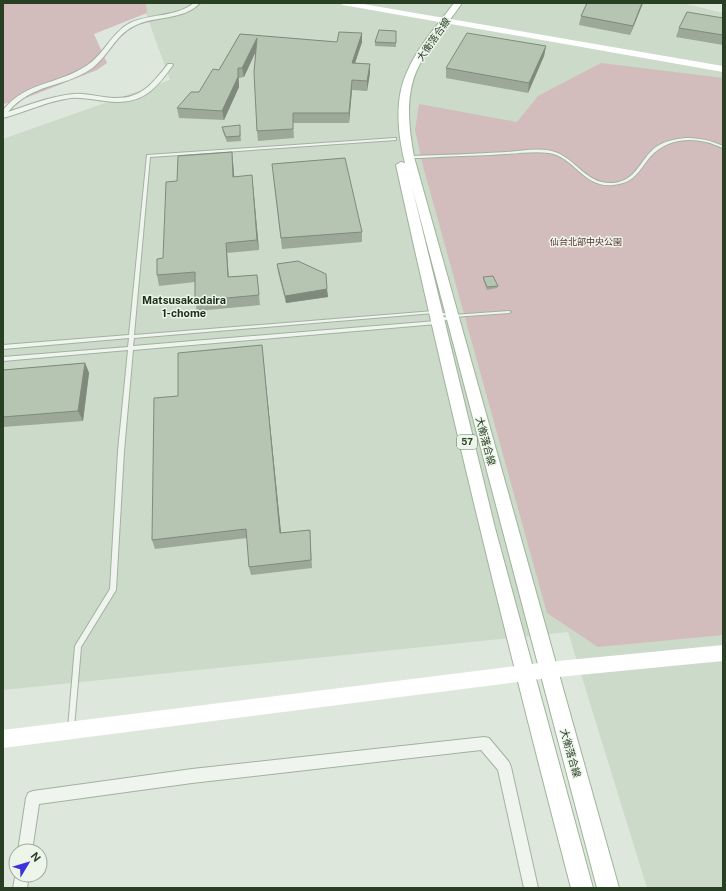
<svg xmlns="http://www.w3.org/2000/svg" width="726" height="891" viewBox="0 0 726 891" font-family="'Public Sans','Noto Sans JP',sans-serif">
<style>
.built{fill:#ccdac9}
.green{fill:#d2bcbc}
.lines{fill:none;stroke-linecap:round;stroke-linejoin:round}
.lane-casing{stroke:#a3b1a0;stroke-width:2}
.street-casing{stroke:#a3b1a0;stroke-width:2}
.primary-casing{stroke:#9eb49a;stroke-width:2}
.lane{fill:#eff5ee;fill-rule:evenodd}
.street{fill:#eff5ee;fill-rule:evenodd}
.secondary{fill:#fff;fill-rule:evenodd}
.primary{fill:#fff;fill-rule:evenodd}
.wall{fill:#9ca999}
.shaded-wall{fill:#7f8a7d}
.building{fill:#b5c5b2;stroke:#7f8a7d}
.labels{text-anchor:middle;stroke-width:3;stroke-linejoin:round;paint-order:stroke}
.far-park-label{font-size:9px;fill:#5c3230;stroke:#edf5eb}
.shield{fill:#edf5eb;stroke:#637660;stroke-width:1}
.shield-label{font-size:9px;font-weight:bold;fill:#283f24}
.street-label{font-size:10px;fill:#283f24;stroke:#edf5eb}
.neighbourhood-label{font-size:11px;font-weight:bold;fill:#192f17;stroke:#edf5eb}
</style>
<rect width="100%" height="100%" fill="#dde7db"/>
<polygon class="built" points="140,3 683,3 723,13 723,888 647,888 568,632 3,690 3,139 170,80 143,5"/>
<g class="green">
<polygon points="3,3 146,3 147,13 94,34 107,63 97,70 18,101 3,104"/>
<polygon points="601,63 723,78 723,635 598,647 547,613 423,166 415,130 419,104 517,122 538,96"/>
</g>
<g class="lines">
<g class="lane-casing">
<g id="lane">
<path d="M 395,138 L 396,138 L 396,140 L 150,157 L 134,335 L 434,311 L 453,315 L 509,311 L 511,312 L 509,313 L 453,317 L 437,324 L 133,350 L 124,451 L 116,590 L 81,647 L 74,728 L 73,730 L 71,731 L 69,730 L 68,728 L 75,646 L 110,589 L 118,451 L 128,350 L 3,361 L 3,357 L 128,347 L 129,338 L 3,349 L 3,345 L 129,335 L 147,155 ZM 434,313 L 447,316 L 436,321 L 133,346 L 134,338 Z"/>
<path d="M 685,138 C 699,138 710,140 723,146 L 723,148 C 717,146 712,143 706,142 C 686,137 664,141 650,157 C 638,172 634,183 613,185 C 583,188 575,157 549,153 C 535,151 521,153 506,154 C 478,156 449,156 421,158 L 409,158 L 407,157 L 409,156 C 442,155 474,154 507,152 C 522,151 540,147 555,152 C 577,160 587,185 613,183 C 637,181 640,159 656,147 C 665,141 675,139 685,138 Z"/>
</g>
</g>
<g class="street-casing">
<g id="street">
<path d="M 194,3 L 200,3 C 183,21 155,15 134,26 C 115,35 108,57 91,69 C 63,88 32,83 8,112 C 29,105 51,96 74,94 C 84,93 94,96 104,97 C 138,102 149,88 168,64 L 172,64 L 173,65 C 154,92 140,106 105,101 C 94,100 83,97 71,98 C 47,101 26,112 3,118 L 3,110 C 27,81 57,85 86,66 C 104,55 111,33 130,23 C 150,13 175,18 194,3 Z"/>
<polygon points="484,737 489,738 509,762 511,767 538,888 524,888 498,770 481,750 192,783 39,804 32,851 18,851 26,798 28,793 33,791 192,769"/>
<polygon points="16,872 16,875 29,875 27,888 13,888"/>
</g>
</g>
<g class="primary-casing">
<path id="primary" d="M 454,3 L 462,3 C 447,25 427,47 416,72 C 405,99 409,129 414,157 L 619,888 L 597,888 L 412,187 L 495,528 L 593,888 L 571,888 C 508,648 449,407 396,165 L 401,162 L 405,163 C 398,135 394,100 407,72 C 418,46 438,25 454,3 Z"/>
</g>
<use href="#lane" class="lane"/>
<use href="#street" class="street"/>
<g class="secondary">
<polygon points="339,3 357,3 723,66 723,72 343,5"/>
<polygon points="723,645 723,661 548,678 3,748 3,730 548,662"/>
</g>
<use href="#primary" class="primary"/>
</g>
<g class="wall">
<polygon points="587,3 643,3 630,35 579,25 581,16"/>
<polygon points="723,18 723,45 676,37 679,28"/>
<polygon points="396,31 396,47 375,46 375,42"/>
<polygon points="240,34 337,42 362,42 355,63 370,64 370,73 367,91 352,90 349,123 293,123 294,138 258,141 257,131 255,52 244,77 239,78 239,87 224,120 179,118 177,108 199,92 219,70"/>
<polygon points="546,46 544,56 528,93 446,78 446,68"/>
<polygon points="222,127 240,130 241,141 227,142 223,132"/>
<polygon points="233,162 234,177 253,185 259,250 227,253 229,277 257,275 260,305 197,311 195,301 195,282 159,286 157,275 163,258"/>
<polygon points="273,174 362,232 362,242 282,249"/>
<polygon points="277,264 327,289 328,297 286,303 278,272"/>
<polygon points="483,277 498,286 497,288 487,290 483,279"/>
<polygon points="262,345 281,533 310,530 312,568 251,575 249,567 247,538 155,549 152,540 178,396"/>
<polygon points="85,363 89,373 83,421 3,427 3,370"/>
</g>
<g class="shaded-wall">
<polygon points="642,3 643,3 630,35 633,26"/>
<polygon points="362,33 362,42 352,72 352,63"/>
<polygon points="257,38 258,47 244,77 242,68"/>
<polygon points="546,46 544,56 528,93 529,83"/>
<polygon points="370,64 370,73 367,91 367,81"/>
<polygon points="238,68 239,87 224,120 222,111"/>
<polygon points="352,80 352,90 349,123 349,113"/>
<polygon points="232,152 233,162 235,187 233,177"/>
<polygon points="252,175 253,185 259,250 257,240"/>
<polygon points="226,243 227,253 229,287 228,277"/>
<polygon points="327,289 328,297 286,303 285,296"/>
<polygon points="262,345 263,355 282,542 280,533"/>
<polygon points="85,363 89,373 83,421 78,411"/>
</g>
<g class="building">
<polygon points="587,3 642,3 633,26 581,16"/>
<polygon points="687,12 723,18 723,35 679,28"/>
<polygon points="379,30 396,31 396,43 375,42"/>
<polygon points="339,32 362,33 352,63 370,64 367,81 352,80 349,113 293,113 293,129 257,131 254,72 257,38 242,68 238,68 238,77 222,111 177,108 191,92 199,92 213,69 219,70 240,34 337,42"/>
<polygon points="467,33 546,46 529,83 446,68"/>
<polygon points="240,125 240,136 226,137 222,127"/>
<polygon points="232,152 233,177 252,175 257,240 226,243 228,277 257,275 259,295 195,301 195,272 157,275 157,259 163,258 166,182 177,181 178,156"/>
<polygon points="345,158 362,232 281,238 272,164"/>
<polygon points="298,261 326,274 327,289 285,296 277,264"/>
<polygon points="493,276 498,286 487,287 483,277"/>
<polygon points="262,345 280,533 310,530 311,560 249,567 246,529 152,540 154,398 178,396 178,353"/>
<polygon points="85,363 78,411 3,417 3,370"/>
</g>
<g class="labels">
<g class="far-park-label">
<text x="586" y="245">仙台北部中央公園</text>
</g>
<rect class="shield" x="457" y="435" width="20" height="14" rx="3"/>
<g class="shield-label">
<text x="467" y="445">57</text>
</g>
<g class="street-label">
<text transform="translate(433 39) rotate(-55)" y="4">大衡落合線</text>
<text transform="translate(486 441) rotate(75)" y="4">大衡落合線</text>
<text transform="translate(571 753) rotate(74)" y="4">大衡落合線</text>
</g>
<g class="neighbourhood-label">
<text x="184" y="304">Matsusakadaira<tspan x="184" dy="13">1-chome</tspan></text>
</g>
</g>
<rect width="726" height="891" fill="none" stroke="#283f24" stroke-width="8"/>
<g transform="translate(28 863) rotate(52)"><circle r="19" fill="#edf5eb" stroke="#9eac9b"/>
<path d="M0-3L7 15L0 10L-7 15Z" fill="#3f32db"/>
<text y="-6" font-size="11" font-weight="bold" text-anchor="middle" fill="#283f24">N</text>
</g>
</svg>
